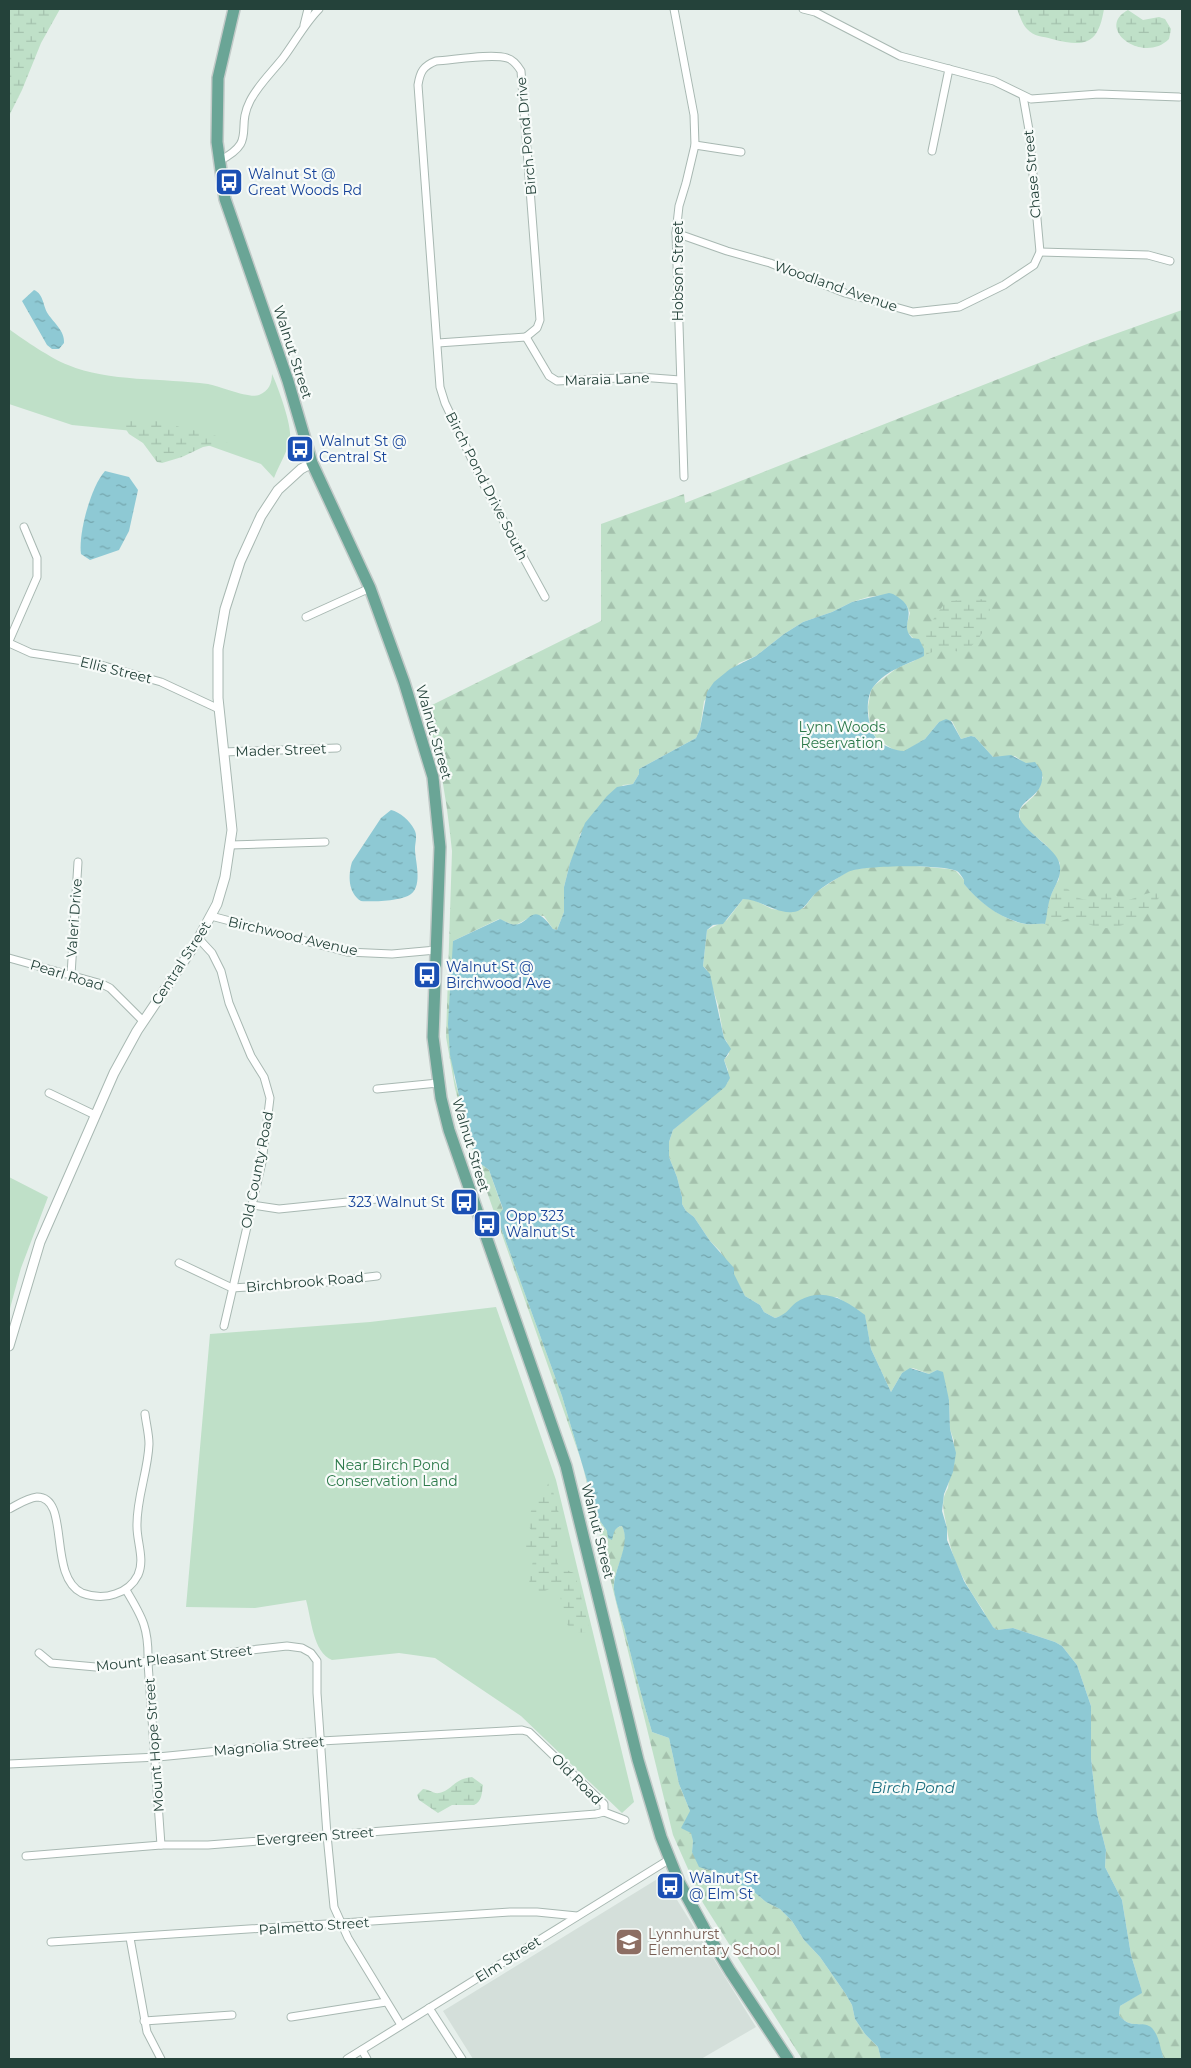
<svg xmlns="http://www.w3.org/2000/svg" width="1191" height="2068" viewBox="0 0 1191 2068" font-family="Montserrat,sans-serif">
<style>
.built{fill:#d4dfda}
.green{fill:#bfe0c8}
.forest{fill:url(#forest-firs)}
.wetland{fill:url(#wetland-marsh)}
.water{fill:url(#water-ripples)}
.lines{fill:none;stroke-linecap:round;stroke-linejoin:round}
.minor-casing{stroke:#a8b8b2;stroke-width:9}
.tertiary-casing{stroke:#a8b8b2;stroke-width:11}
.primary-casing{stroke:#c2cac8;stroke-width:14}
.minor{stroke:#fff;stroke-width:7}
.tertiary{stroke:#fff;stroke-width:9}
.primary{stroke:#6aa596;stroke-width:11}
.labels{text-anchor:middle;stroke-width:4.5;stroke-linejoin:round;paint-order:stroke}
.street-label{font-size:14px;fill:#24423a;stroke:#f7fbf9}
.transit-label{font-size:14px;fill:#164399;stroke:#f7fbf9;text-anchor:start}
.park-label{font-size:14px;fill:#2d7a4b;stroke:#f7fbf9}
.education-label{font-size:14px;fill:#785e54;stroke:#f7fbf9;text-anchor:start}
.water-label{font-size:15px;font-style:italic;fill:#1c6f80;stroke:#f7fbf9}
</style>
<defs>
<pattern id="forest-firs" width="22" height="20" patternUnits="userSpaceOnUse" patternTransform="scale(1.25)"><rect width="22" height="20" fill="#bfe0c8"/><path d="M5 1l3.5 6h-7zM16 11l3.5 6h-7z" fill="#a4c1ad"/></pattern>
<pattern id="wetland-marsh" width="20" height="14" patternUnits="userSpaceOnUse" patternTransform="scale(1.25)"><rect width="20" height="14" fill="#bfe0c8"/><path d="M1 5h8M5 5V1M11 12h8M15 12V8" fill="none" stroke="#a4c1ad"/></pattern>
<pattern id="water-ripples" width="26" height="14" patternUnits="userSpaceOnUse" patternTransform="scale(1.25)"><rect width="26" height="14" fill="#8ec9d4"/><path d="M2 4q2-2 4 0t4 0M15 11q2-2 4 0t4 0" fill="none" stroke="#74a5ad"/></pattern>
</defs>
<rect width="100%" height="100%" fill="#e6efeb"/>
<polygon class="built" points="659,1878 669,1887 756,2027 701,2059 473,2059 443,2011"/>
<g class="green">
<path d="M 9,329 C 24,340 52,359 68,365 C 108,382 164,378 208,384 C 219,386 250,399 259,395 C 269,391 272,383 272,374 C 278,387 292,425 290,438 C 288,451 279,465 274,478 L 261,464 L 196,441 L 133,431 L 72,425 L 9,404 Z"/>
<polygon points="9,1177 48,1197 21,1268 9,1312"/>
<path d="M 496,1307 L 556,1480 L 634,1802 L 622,1813 L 521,1716 L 435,1658 L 399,1653 L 332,1660 C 313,1653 311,1617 306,1600 L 255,1608 L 186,1607 L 210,1334 L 370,1322 Z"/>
</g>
<path class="forest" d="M 1182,310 L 1182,2059 L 1164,2059 L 1152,2029 C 1141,2020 1130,2030 1119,2015 L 1120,2006 L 1141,1993 L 1141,1988 L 1131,1955 L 1122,1900 L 1105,1867 L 1106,1850 L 1097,1814 L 1091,1758 L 1091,1706 L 1077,1665 L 1062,1646 L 1055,1642 L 1013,1628 L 997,1630 L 993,1627 C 988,1622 986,1616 983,1610 C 966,1585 951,1560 947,1529 C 945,1514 939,1502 948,1488 L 954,1441 L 950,1429 L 949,1400 L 937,1370 L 929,1374 L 913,1368 L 902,1373 L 891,1392 L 871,1349 L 865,1316 L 837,1297 L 799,1301 L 786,1314 L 775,1318 L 764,1312 L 760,1305 L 745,1296 L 720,1251 L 710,1241 L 694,1217 L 686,1211 L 682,1204 L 682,1197 L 677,1177 L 669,1157 L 669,1142 L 673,1130 L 728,1082 L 728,1070 L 724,1060 L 729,1054 L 727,1042 L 724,1038 L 718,1005 L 707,970 L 703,966 L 707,930 L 727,920 L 743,899 L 752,899 L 772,909 L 788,911 L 804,908 L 816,892 L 850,870 L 894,864 L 949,869 L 956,871 L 964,880 L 964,884 C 980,902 1000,919 1025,924 C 1032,925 1039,923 1045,924 L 1049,900 L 1059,879 L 1060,863 L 1046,845 L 1021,824 L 1019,813 L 1021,808 L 1036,794 L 1043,777 L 1015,756 L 993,757 L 975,737 L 971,736 L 961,739 L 952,721 L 939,722 L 925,739 L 904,752 L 894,750 L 876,738 L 870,725 L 868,707 L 871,690 L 875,685 L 897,668 L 914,661 L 924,649 L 907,632 L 906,627 L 910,613 L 907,606 L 892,594 L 868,597 L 852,602 L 832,612 L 803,622 L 784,634 L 756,656 L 739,663 L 704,701 L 700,729 L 696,738 L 639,769 L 639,774 L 633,784 L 623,785 L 580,834 L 578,846 L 570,863 L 564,887 L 564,912 L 557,930 L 553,929 L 544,916 L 534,915 L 516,925 L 511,924 L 499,919 L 453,941 L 454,1077 L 475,1154 L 481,1164 L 489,1170 L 503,1210 L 497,1217 L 562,1396 L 598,1518 L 607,1531 L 622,1526 C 633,1546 612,1569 614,1589 C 616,1603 621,1617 625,1631 C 633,1665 642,1698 652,1732 L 669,1738 L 679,1784 L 690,1811 L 693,1841 L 692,1852 L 705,1869 L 722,1874 L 754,1892 L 766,1902 L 780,1909 L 792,1921 L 804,1940 L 820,1957 L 845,1993 L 852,2005 L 855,2019 L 865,2034 L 878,2047 L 881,2059 L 802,2059 L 703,1903 L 673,1835 L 582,1463 L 466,1132 L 455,1088 L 446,1037 L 452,851 C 447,803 440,754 424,709 L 601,621 L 601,524 L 684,494 L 685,503 L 1087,344 Z"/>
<g class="wetland">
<polygon points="9,9 60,9 41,43 22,90 9,116"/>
<path d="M 1017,9 L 1104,9 C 1098,46 1084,47 1052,39 C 1043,36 1034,37 1027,29 C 1022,24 1020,16 1017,9 Z"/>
<path d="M 1128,10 L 1143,20 L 1159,17 L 1165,19 L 1171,29 L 1169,39 C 1143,65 1094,28 1128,10 Z"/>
<path d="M 128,419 C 147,418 166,423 183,428 C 200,432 214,433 229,442 L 203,447 L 182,457 L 162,463 L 157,462 L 143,443 L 129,434 L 123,425 Z"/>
<path d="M 980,599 L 990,601 C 992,618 980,646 962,651 C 957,653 952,649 947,649 C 938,648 931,653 924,656 L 923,649 L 919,639 C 930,626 936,613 947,601 Z"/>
<path d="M 1057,882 C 1064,885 1068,889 1073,894 C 1087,906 1098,897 1112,890 L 1120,900 L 1125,901 C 1139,898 1148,890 1163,893 C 1148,912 1127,930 1101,928 C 1094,927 1078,920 1072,917 L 1048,926 L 1045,924 L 1049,900 Z"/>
<path d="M 550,1480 L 562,1525 L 561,1535 L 555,1554 L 559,1567 L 574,1573 L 576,1578 L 589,1627 L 589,1631 C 577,1637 564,1625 562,1613 C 560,1605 562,1598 559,1589 L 554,1587 L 538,1594 L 531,1589 L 529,1584 L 534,1554 L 526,1552 C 521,1544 527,1537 531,1530 L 525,1520 L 541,1497 Z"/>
<path d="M 472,1777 L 483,1785 C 482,1792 482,1802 474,1805 L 452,1805 L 438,1813 L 419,1800 L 417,1795 L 423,1789 C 429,1789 433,1794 439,1793 C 453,1790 453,1779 472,1777 Z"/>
</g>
<g class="water">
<path d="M 34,290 C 44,294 43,307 48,314 C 54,323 65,331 64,343 L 59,349 L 52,349 L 47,345 L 22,301 Z"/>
<path d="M 105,471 L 129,477 L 138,490 L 129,531 L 119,550 L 90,560 L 81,554 C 78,534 91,486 105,471 Z"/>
<path d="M 889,593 C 895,594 898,597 903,601 C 917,615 899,625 912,638 L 919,639 L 924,649 L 924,656 C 906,665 887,670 874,686 C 864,698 867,726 876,738 C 883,746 895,751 904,751 L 925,739 L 939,722 L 946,719 L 951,721 L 961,739 L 971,736 L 975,737 L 993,757 L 1011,755 L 1026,763 L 1035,762 L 1042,772 C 1045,797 1022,797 1019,813 C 1016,827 1054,846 1059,862 C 1064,877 1052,888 1049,902 C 1047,909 1047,917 1045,924 C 1039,923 1032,925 1026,924 C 1000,919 980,903 964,884 L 964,880 C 962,877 960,873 957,871 C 943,864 861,865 848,872 C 838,878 824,885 816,893 C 808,900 805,911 793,912 C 775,914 760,899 743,899 L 723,924 L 713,925 L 707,930 L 703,966 L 710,974 L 724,1038 L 731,1049 L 724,1060 L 730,1078 L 725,1087 L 673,1130 L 669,1142 L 669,1157 L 677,1177 L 682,1197 L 682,1204 L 686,1211 L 694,1217 L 710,1241 L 734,1268 L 734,1274 L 745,1296 L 760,1305 L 764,1312 L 775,1318 C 789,1314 789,1306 800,1300 C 824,1287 846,1300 865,1315 L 871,1349 L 891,1392 L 902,1373 L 910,1368 L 929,1374 L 937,1370 L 943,1372 L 949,1400 L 950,1429 L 956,1453 L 953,1472 L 944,1494 L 942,1511 L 947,1528 L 947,1540 L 964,1581 L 993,1627 L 997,1630 L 1013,1628 L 1055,1642 L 1062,1646 L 1077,1665 L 1091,1706 L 1091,1758 L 1097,1814 L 1106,1850 L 1105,1867 L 1122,1900 L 1131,1955 L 1141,1988 L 1142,1993 L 1120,2006 L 1119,2015 C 1131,2031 1143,2019 1152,2028 C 1160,2037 1160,2049 1164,2059 L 881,2059 L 878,2047 L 865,2034 L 855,2019 L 852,2005 L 845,1993 L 820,1957 L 804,1940 L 792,1921 L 780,1909 L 766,1902 L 754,1892 L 722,1874 L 699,1867 L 692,1852 L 693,1841 L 691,1833 L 681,1828 L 690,1811 L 679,1784 L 669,1738 L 652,1732 C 642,1698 633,1665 625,1631 C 621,1617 616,1603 614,1590 C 612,1570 632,1545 622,1526 C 614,1527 614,1533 612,1540 L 608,1538 L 607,1531 L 598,1518 L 562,1396 L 497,1217 L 503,1209 L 489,1170 L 481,1164 L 475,1154 L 464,1118 L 450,1055 L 448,1024 L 453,941 L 500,919 C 503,920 507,923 511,924 C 530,929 530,896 553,929 L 557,930 L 564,912 L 564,887 L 570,863 L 585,823 L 607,796 L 617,787 L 633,784 L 639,774 L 639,769 L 696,738 L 700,729 L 707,692 L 714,682 L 730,669 L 756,656 L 784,634 L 803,622 L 832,612 L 852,602 Z"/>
<path d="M 391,810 C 400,812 410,821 414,829 C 418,836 415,842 415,849 C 415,860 423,885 411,894 C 402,901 373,902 361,901 C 348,893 348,875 352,862 L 381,818 Z"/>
</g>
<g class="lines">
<g class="minor-casing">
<g id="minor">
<polyline points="674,9 694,115 695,145 686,183 679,206 676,233 684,477"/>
<polyline points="803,9 815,12 900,56 994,81 1031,99 1099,94 1179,97"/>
<polyline points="304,25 308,9"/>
<polyline points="695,145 741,152"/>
<polyline points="932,151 949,69"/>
<path d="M 219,161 C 258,141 235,130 250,101 C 258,85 272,72 283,58 C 295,42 305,23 319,9"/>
<polyline points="676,233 727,251 770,263 845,293 913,312 959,307 1004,285 1034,265 1040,252 1029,130 1023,96"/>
<polyline points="1040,252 1148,255 1170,261"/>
<path d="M 526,337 L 537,328 L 540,320 L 521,71 C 518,66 514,60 507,58 C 492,53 453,60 436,61 C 423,66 420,72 418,85 L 440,387 L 445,403 L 484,485 L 545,597"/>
<polyline points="526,337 549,376 557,381 640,377 680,380"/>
<polyline points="438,343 526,337"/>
<polyline points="306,617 370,588"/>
<polyline points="9,641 37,577 37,558 24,527"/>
<polyline points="9,643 31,653 90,662 161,682 219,709"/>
<polyline points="224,752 337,748"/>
<polyline points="230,845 325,842"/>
<polyline points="211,916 347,952 392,954 436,950"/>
<polyline points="199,939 212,953 221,971 229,1003 251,1056 264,1077 270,1098 262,1162 224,1326"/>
<polyline points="9,958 102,984 110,988 143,1021"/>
<polyline points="71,975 78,862"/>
<polyline points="377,1089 438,1083"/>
<polyline points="49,1093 95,1115"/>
<polyline points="252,1205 279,1209 377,1199"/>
<polyline points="179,1263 232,1288 318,1283 377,1276"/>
<path d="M 9,1509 C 17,1505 27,1498 37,1497 C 71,1497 47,1576 82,1593 C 93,1597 104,1598 115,1594 C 125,1591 133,1585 138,1575 C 145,1560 137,1542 137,1527 C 136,1499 148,1472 149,1444 C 149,1434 146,1423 145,1414"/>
<path d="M 126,1590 C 143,1618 149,1629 148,1663 L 161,1845"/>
<polyline points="39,1653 51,1663 96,1667 287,1646 302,1648 311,1653 317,1661 317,1693 327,1835 334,1907 348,1938 401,2025"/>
<polyline points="9,1764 158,1757 321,1741 522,1730 529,1732 604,1804 604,1812 625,1820"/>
<polyline points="26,1856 161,1845 208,1845 596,1814 604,1812"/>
<polyline points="130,1938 147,2032 161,2059"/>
<polyline points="51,1942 510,1912 537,1912 577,1916"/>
<polyline points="429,2008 462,2059"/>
<polyline points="291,2017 386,2002"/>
<polyline points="144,2021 232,2015"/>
<polyline points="362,2050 367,2059"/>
<polyline points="347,2059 670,1859"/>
</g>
</g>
<g class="tertiary-casing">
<polyline id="tertiary" points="9,1346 40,1242 114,1073 137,1031 196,943 217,904 225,877 232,830 218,698 218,649 225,609 240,562 261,516 278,490 301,469 312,463"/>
</g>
<g class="primary-casing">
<polyline id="primary" points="234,9 218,78 217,142 225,199 288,381 312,463 370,588 404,682 433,777 440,847 433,1037 441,1098 449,1130 566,1466 638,1760 661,1837 679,1882 704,1928 730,1971 788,2059"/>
</g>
<use href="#minor" class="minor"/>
<use href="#tertiary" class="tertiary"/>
<use href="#primary" class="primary"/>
</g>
<defs>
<g id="bus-square" transform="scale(1.4375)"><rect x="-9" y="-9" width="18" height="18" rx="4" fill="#1a4fb4" stroke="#f7fbf9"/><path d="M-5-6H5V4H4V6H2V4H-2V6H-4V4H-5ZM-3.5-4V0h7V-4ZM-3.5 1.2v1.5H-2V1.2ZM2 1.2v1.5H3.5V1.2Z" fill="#fff"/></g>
<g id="school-square" transform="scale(1.4375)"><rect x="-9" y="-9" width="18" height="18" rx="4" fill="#8d6e63" stroke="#f7fbf9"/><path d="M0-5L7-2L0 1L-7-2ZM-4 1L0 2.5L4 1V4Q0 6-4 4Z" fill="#fff"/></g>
</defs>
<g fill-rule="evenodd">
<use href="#bus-square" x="229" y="182"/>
<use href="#bus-square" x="300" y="449"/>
<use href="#bus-square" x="427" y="975"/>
<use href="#bus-square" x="464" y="1202"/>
<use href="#bus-square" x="487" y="1224"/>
<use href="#bus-square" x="670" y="1886"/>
<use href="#school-square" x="629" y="1942"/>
</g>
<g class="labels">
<g class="street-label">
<text transform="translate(526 136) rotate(-95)" y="5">Birch Pond Drive</text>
<text transform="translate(1032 174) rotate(-95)" y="5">Chase Street</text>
<text transform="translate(678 271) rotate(-90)" y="5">Hobson Street</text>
<text transform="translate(836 286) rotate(19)" y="5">Woodland Avenue</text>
<text transform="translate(293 352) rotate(72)" y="5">Walnut Street</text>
<text transform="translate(607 379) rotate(-2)" y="5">Maraia Lane</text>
<text transform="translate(487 486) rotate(63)" y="5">Birch Pond Drive South</text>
<text transform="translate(116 670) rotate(14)" y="5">Ellis Street</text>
<text transform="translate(434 732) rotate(74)" y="5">Walnut Street</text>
<text transform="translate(281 750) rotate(-2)" y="5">Mader Street</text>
<text transform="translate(74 918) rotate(-86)" y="5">Valeri Drive</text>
<text transform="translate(293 936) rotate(13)" y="5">Birchwood Avenue</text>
<text transform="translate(181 963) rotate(-57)" y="5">Central Street</text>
<text transform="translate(67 975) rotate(17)" y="5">Pearl Road</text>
<text transform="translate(471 1145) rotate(73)" y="5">Walnut Street</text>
<text transform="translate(257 1170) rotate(-79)" y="5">Old County Road</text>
<text transform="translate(305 1282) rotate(-5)" y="5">Birchbrook Road</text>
<text transform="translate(598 1531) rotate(76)" y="5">Walnut Street</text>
<text transform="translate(174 1658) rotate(-6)" y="5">Mount Pleasant Street</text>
<text transform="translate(154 1745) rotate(-94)" y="5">Mount Hope Street</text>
<text transform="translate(269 1746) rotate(-5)" y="5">Magnolia Street</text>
<text transform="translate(577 1779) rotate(45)" y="5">Old Road</text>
<text transform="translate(315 1836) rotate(-4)" y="5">Evergreen Street</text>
<text transform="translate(314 1926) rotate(-4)" y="5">Palmetto Street</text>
<text transform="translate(508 1959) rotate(-32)" y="5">Elm Street</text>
</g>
<g class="transit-label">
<text x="248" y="179">Walnut St @<tspan x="248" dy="16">Great Woods Rd</tspan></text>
<text x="319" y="446">Walnut St @<tspan x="319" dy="16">Central St</tspan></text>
<text x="446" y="972">Walnut St @<tspan x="446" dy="16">Birchwood Ave</tspan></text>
<text x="445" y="1207" text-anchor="end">323 Walnut St</text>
<text x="506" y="1221">Opp 323<tspan x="506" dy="16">Walnut St</tspan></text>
<text x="689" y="1883">Walnut St<tspan x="689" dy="16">@ Elm St</tspan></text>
</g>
<g class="park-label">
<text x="842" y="732">Lynn Woods<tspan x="842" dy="16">Reservation</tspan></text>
<text x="392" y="1470">Near Birch Pond<tspan x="392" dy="16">Conservation Land</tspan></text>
</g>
<g class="education-label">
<text x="648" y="1939">Lynnhurst<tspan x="648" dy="16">Elementary School</tspan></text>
</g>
<g class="water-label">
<text x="913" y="1793">Birch Pond</text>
</g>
</g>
<rect width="1191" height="2068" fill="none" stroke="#24423a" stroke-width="20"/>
</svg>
